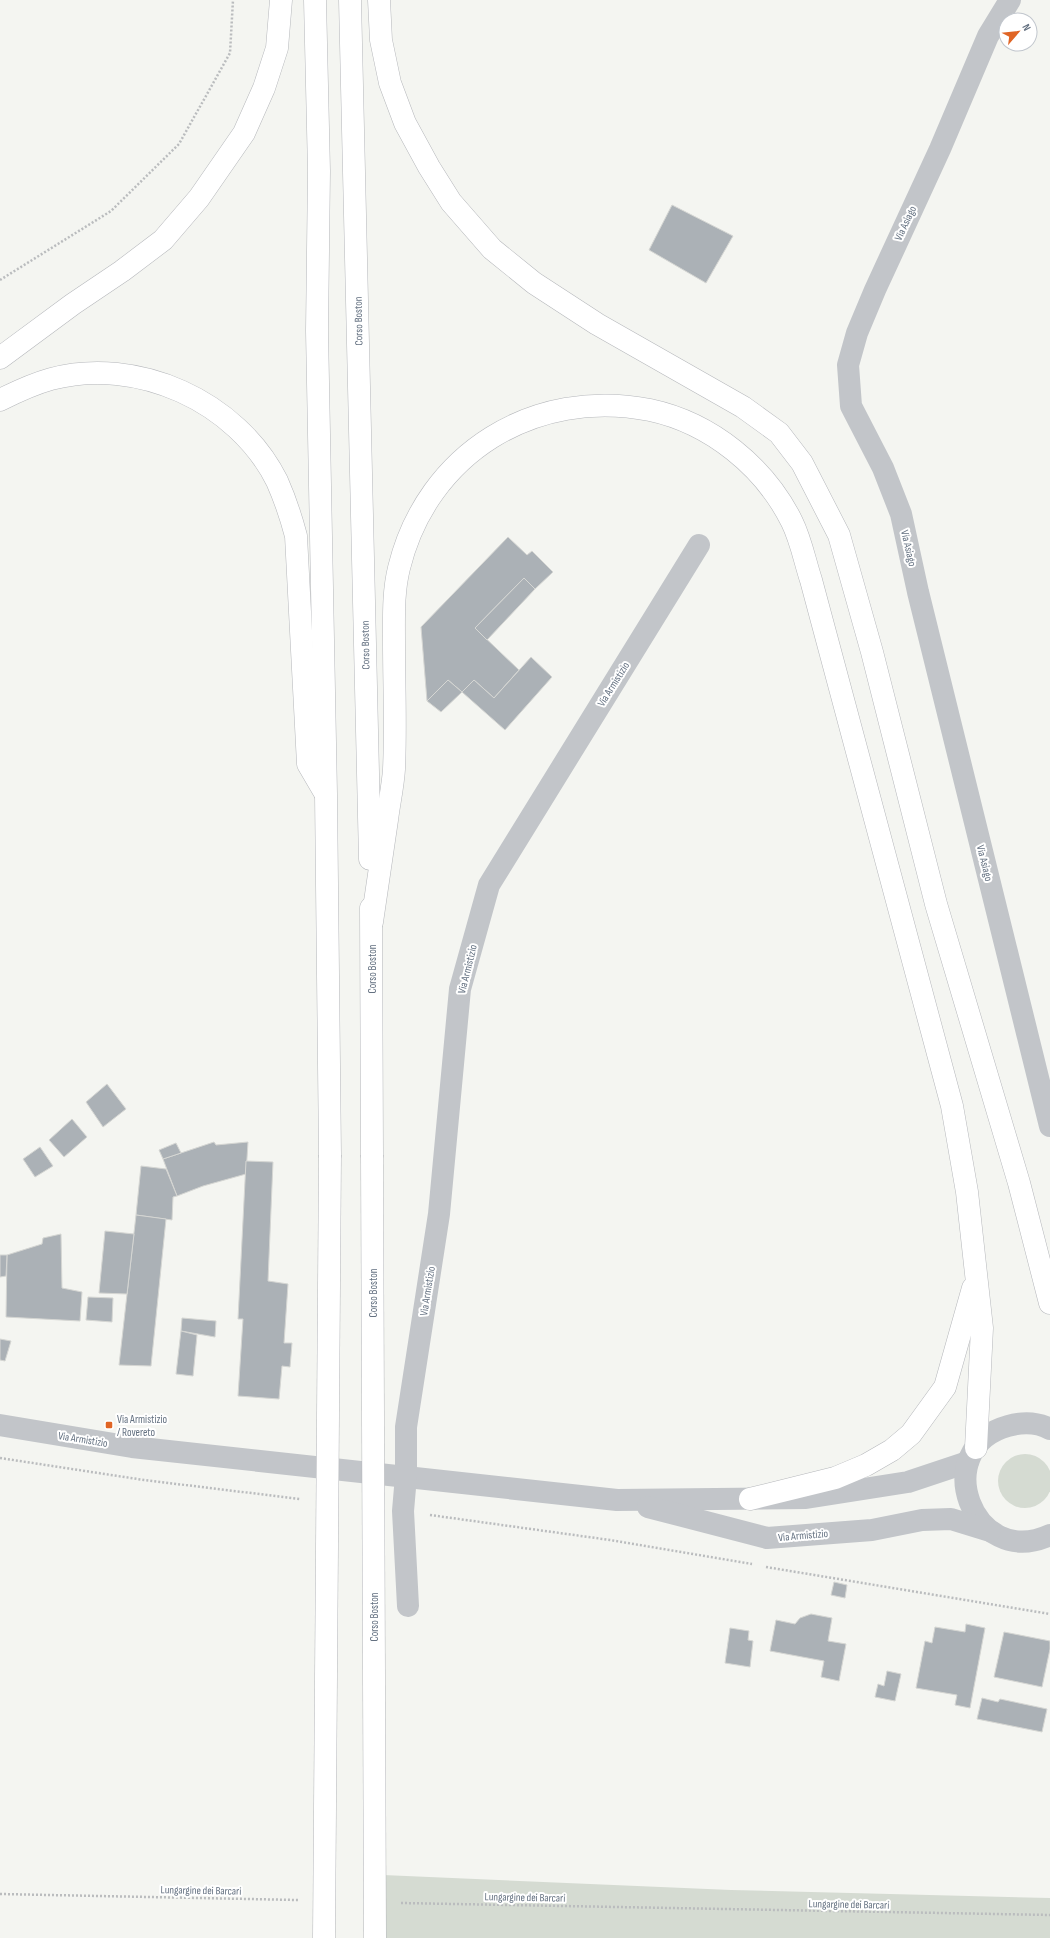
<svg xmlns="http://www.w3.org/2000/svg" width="1050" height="1938" viewBox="0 0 1050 1938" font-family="'Sofia Sans Condensed',sans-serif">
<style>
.green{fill:#d5dbd2}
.building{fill:#abb1b6;stroke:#d5d6d3}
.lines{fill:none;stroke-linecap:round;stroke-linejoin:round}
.highway-casing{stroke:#b5b7bb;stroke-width:23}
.path{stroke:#babcbe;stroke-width:2.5;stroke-dasharray:2 2;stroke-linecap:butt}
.minor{stroke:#c2c5c9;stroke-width:22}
.highway{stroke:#fff;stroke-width:22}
.highway-bridge-casing{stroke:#b5b7bb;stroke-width:23;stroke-linecap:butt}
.highway-bridge{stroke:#fff;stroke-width:22}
.poi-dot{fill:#e06525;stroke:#fff;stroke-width:1.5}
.labels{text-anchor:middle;stroke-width:4;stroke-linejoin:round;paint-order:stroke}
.street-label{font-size:11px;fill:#647181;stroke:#fff}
.poi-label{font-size:11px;fill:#647181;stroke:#fff;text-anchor:start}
</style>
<rect width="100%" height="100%" fill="#f4f5f1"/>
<g class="green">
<circle cx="1025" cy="1481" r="27"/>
<polygon points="383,1875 731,1890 1050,1898 1050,1938 385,1938"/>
</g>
<g class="building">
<polygon points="672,205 733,236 706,283 649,250"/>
<polygon points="508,537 527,555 532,551 553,572 535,589 524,578 475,628 519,670 494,698 474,680 462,692 448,680 427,701 421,627"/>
<polygon points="524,578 535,589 487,640 475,628"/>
<polygon points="531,657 552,677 505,730 462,692 474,680 494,698"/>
<polygon points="448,680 462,692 441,712 427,701"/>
<polygon points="107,1084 126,1109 103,1127 86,1102"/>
<polygon points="72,1119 87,1137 64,1157 49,1140"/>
<polygon points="214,1142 216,1145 248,1142 246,1174 203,1186 177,1196 163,1159"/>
<polygon points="176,1143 181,1153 163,1159 159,1150"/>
<polygon points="40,1147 53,1166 35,1177 23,1159"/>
<polygon points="246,1161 273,1162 268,1281 288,1284 284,1343 292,1343 290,1367 282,1366 279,1399 238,1396 243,1319 238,1319"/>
<polygon points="141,1166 166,1169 177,1196 173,1197 172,1220 136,1215"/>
<polygon points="136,1215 166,1219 151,1366 119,1365"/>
<polygon points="105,1231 134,1234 127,1294 99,1293"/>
<polygon points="61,1234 62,1288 82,1292 80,1321 6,1317 7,1255 42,1244 43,1238"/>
<polygon points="0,1255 7,1255 6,1276 0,1277"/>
<polygon points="88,1297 113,1298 112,1322 86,1320"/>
<polygon points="182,1318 216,1321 215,1337 181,1331"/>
<polygon points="181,1331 197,1335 193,1376 176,1374"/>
<polygon points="0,1339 11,1341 5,1361 0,1360"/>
<polygon points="834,1582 847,1585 845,1598 831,1595"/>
<polygon points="811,1614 832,1618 828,1641 846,1644 839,1681 821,1677 824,1661 770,1651 776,1620 795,1624 800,1618"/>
<polygon points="966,1624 985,1628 970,1708 955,1705 957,1695 916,1688 925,1641 932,1643 935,1627 965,1632"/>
<polygon points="730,1628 749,1631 748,1640 753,1641 750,1667 725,1663"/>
<polygon points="1004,1632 1050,1641 1050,1649 1042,1687 994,1677"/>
<polygon points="887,1671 901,1674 895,1701 875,1697 878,1684 884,1686"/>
<polygon points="982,1698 998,1702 1000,1699 1047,1709 1042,1732 977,1719"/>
</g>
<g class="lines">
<g class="highway-casing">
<g id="highway">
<polyline points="315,0 319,171 317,331 326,794 330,1155"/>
<polyline points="350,0 370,859"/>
<polyline points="379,0 381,40 390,83 405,123 429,167 451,202 492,249 534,283 597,324 743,407 779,433 802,463 839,535 872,652 936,904 1019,1183 1050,1303"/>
<polyline points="0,358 73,304 122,271 163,240 199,198 244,133 264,88 277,48 281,0"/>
<path d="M 0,400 C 16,392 33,384 51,379 C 137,356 237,401 277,481 C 285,499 291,517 296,536 L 308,764 L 325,793"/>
<polyline points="371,908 372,1155"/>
<path d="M 372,922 C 377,888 382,854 387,820 C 389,803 393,786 394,769 C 396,727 394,684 394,642 C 394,617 393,592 399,568 C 427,453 535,387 650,410 C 711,423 765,467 792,522 C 801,540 805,562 811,580 L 952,1106 L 967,1192 L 982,1328 L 976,1448"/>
<polyline points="750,1499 835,1478 866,1465 892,1450 911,1434 945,1387 973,1288"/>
</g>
</g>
<g class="path">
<polyline points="0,280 111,211 179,144 230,53 233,0"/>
<polyline points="0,1458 144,1480 300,1499"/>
<polyline points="430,1515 610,1540 752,1564"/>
<polyline points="766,1567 1050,1614"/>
<polyline points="0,1894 298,1900"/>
<polyline points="401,1903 1050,1915"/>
</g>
<g class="minor">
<polyline points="1010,0 988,36 940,149 875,290 857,333 848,365 851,406 883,468 901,514 918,592 1050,1126"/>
<polyline points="0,1425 132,1447 617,1500 806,1498 908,1482 968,1462"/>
<path d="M 1050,1429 C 1037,1422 1022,1422 1008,1426 C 928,1448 972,1571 1050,1535"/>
<polyline points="648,1507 767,1538 872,1530 922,1520 951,1519 990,1531"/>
<polyline points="408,1606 403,1511 406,1476 406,1427 439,1214 460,989 489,885 699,545"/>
</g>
<use href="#highway" class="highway"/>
<g class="highway-bridge-casing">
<g id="highway-bridge">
<polyline points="372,1155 375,1938"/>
<polyline points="324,1938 330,1155"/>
</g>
</g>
<use href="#highway-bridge" class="highway-bridge"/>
</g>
<rect class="poi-dot" x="105" y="1421" width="8" height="8" rx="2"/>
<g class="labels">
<g class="street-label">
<text transform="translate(905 223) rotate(-65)" y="4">Via Asiago</text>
<text transform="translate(358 321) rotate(-91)" y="4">Corso Boston</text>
<text transform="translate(909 548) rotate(77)" y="4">Via Asiago</text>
<text transform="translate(365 645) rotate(-91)" y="4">Corso Boston</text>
<text transform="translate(613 684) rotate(-58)" y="4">Via Armistizio</text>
<text transform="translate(985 863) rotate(76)" y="4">Via Asiago</text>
<text transform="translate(372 969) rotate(-90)" y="4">Corso Boston</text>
<text transform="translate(467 969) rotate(-76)" y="4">Via Armistizio</text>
<text transform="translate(427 1291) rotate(-81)" y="4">Via Armistizio</text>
<text transform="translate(373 1293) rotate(-90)" y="4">Corso Boston</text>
<text transform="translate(83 1439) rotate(9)" y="4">Via Armistizio</text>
<text transform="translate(803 1535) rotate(-5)" y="4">Via Armistizio</text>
<text transform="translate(374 1617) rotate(-90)" y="4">Corso Boston</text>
<text transform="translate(201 1890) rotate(1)" y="4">Lungargine dei Barcari</text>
<text transform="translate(525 1897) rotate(1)" y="4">Lungargine dei Barcari</text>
<text transform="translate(849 1904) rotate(1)" y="4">Lungargine dei Barcari</text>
</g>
<g class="poi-label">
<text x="117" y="1423">Via Armistizio<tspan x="117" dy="13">/ Rovereto</tspan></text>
</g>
</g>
<g transform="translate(1018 32) rotate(62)"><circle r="19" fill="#ffffff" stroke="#c1c6cd"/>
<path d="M0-3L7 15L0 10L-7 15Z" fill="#e06525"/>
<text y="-6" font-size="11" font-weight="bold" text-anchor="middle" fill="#647181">N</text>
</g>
</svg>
